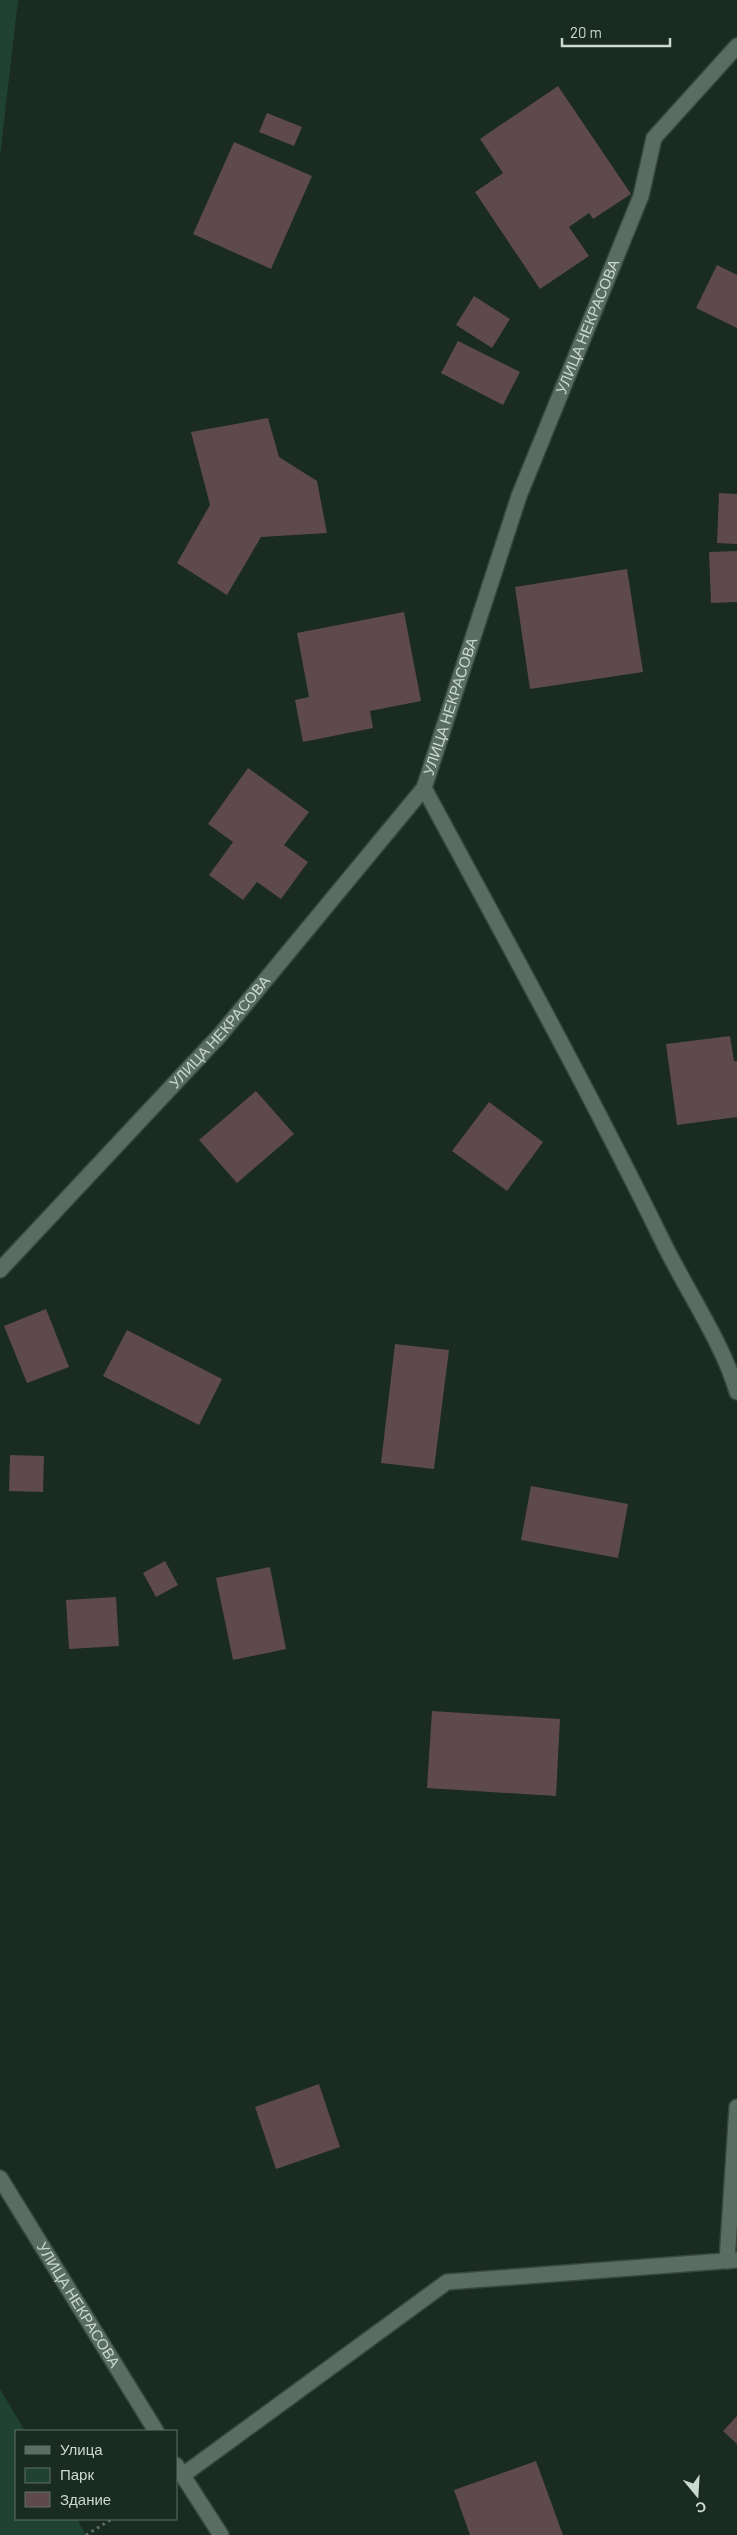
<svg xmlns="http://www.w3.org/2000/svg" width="737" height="2535" viewBox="0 0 737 2535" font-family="Barlow,sans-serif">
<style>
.green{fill:#1f4233}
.building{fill:#5e494e}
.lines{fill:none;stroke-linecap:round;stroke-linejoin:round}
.lane-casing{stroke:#37463f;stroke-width:18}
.street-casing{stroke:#37463f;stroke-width:18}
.path{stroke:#606f68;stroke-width:3;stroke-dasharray:2.5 4;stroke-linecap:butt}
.lane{stroke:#596d63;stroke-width:15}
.street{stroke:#596d63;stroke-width:15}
.labels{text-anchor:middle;stroke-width:4.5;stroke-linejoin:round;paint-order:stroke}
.street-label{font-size:15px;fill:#ccd8d2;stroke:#192b22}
</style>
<rect width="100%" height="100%" fill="#192b22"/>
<g class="green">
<polygon points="0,0 18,0 0,157"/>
<polygon points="0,2389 25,2431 16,2431 16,2519 77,2519 86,2535 0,2535"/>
</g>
<g class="building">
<polygon points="558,86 631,194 593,219 589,213 569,227 589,256 540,289 475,192 503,173 480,139"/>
<polygon points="267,113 302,127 294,146 259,132"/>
<polygon points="234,142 312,176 271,269 193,234"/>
<polygon points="717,265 737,275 737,328 696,308"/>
<polygon points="474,296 510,319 492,348 456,325"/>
<polygon points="458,341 520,372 503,405 441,373"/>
<polygon points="268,418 279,457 317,481 327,533 261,537 227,595 177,563 210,505 191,432"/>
<polygon points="719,493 737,494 737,544 717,543"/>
<polygon points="737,551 737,602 711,603 709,552"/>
<polygon points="627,569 643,672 530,689 515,587"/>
<polygon points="404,612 421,701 370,711 373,728 303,742 295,700 309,697 297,633"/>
<polygon points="248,768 309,812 284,845 308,862 281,899 257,882 243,900 209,875 233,842 208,824"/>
<polygon points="730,1036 734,1061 737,1061 737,1117 677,1125 666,1044"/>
<polygon points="256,1091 294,1134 237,1183 199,1140"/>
<polygon points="489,1102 543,1142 507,1191 452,1151"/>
<polygon points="46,1309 69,1367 27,1383 4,1326"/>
<polygon points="127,1330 222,1379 199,1425 103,1376"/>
<polygon points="395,1344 449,1350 434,1469 381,1463"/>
<polygon points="10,1455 44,1456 43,1492 9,1491"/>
<polygon points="531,1486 628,1504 618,1558 521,1540"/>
<polygon points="165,1561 178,1585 156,1597 143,1573"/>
<polygon points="270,1567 286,1649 233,1660 216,1578"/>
<polygon points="116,1597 119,1646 69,1649 66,1600"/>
<polygon points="432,1711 560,1719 556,1796 427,1788"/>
<polygon points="319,2084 340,2147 276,2169 255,2107"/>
<polygon points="737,2416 737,2444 723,2431"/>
<polygon points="536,2461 563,2535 470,2535 454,2490"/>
</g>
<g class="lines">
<g class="lane-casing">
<g id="lane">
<path d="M 424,788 C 505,938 587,1087 662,1240 C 685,1288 723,1343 737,1392"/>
<path id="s1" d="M 0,1270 L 220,1035 L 424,788 L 519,496 L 641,196 L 654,138 L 737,46"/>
<polyline points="727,2261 737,2107"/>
<polyline points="183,2475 447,2282 737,2260"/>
</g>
</g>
<g class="street-casing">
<g id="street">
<path id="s2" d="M 0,2178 L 156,2431"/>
<polyline points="176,2465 221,2535"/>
</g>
</g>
<polyline class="path" points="86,2535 112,2519"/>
<use href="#lane" class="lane"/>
<use href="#street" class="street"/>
</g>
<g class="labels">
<g class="street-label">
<text dy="5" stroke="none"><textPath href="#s1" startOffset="1132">УЛИЦА НЕКРАСОВА</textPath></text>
<text dy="5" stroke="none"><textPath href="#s1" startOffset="728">УЛИЦА НЕКРАСОВА</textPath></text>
<text dy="5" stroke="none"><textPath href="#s1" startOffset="324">УЛИЦА НЕКРАСОВА</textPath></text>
<text dy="5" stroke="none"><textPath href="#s2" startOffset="149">УЛИЦА НЕКРАСОВА</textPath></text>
</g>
</g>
<rect x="15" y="2430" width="162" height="90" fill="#192b22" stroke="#617068"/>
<rect x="25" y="2446" width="25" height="8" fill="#596d63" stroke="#617068"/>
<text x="60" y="2455" font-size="15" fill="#ccd8d2">Улица</text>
<rect x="25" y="2468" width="25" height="15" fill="#1f4233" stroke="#617068"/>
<text x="60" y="2480" font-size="15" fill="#ccd8d2">Парк</text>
<rect x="25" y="2492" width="25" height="15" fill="#5e494e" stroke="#617068"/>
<text x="60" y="2505" font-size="15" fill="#ccd8d2">Здание</text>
<g transform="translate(697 2495) rotate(162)" stroke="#192b22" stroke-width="4" paint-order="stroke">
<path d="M0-4L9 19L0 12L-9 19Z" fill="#ccd8d2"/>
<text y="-8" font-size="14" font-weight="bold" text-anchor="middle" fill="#ccd8d2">С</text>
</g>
<path d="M562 38v8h108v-8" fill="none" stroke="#ccd8d2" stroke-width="2.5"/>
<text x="570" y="38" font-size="15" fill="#ccd8d2" stroke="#192b22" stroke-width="4" paint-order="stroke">20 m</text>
</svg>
